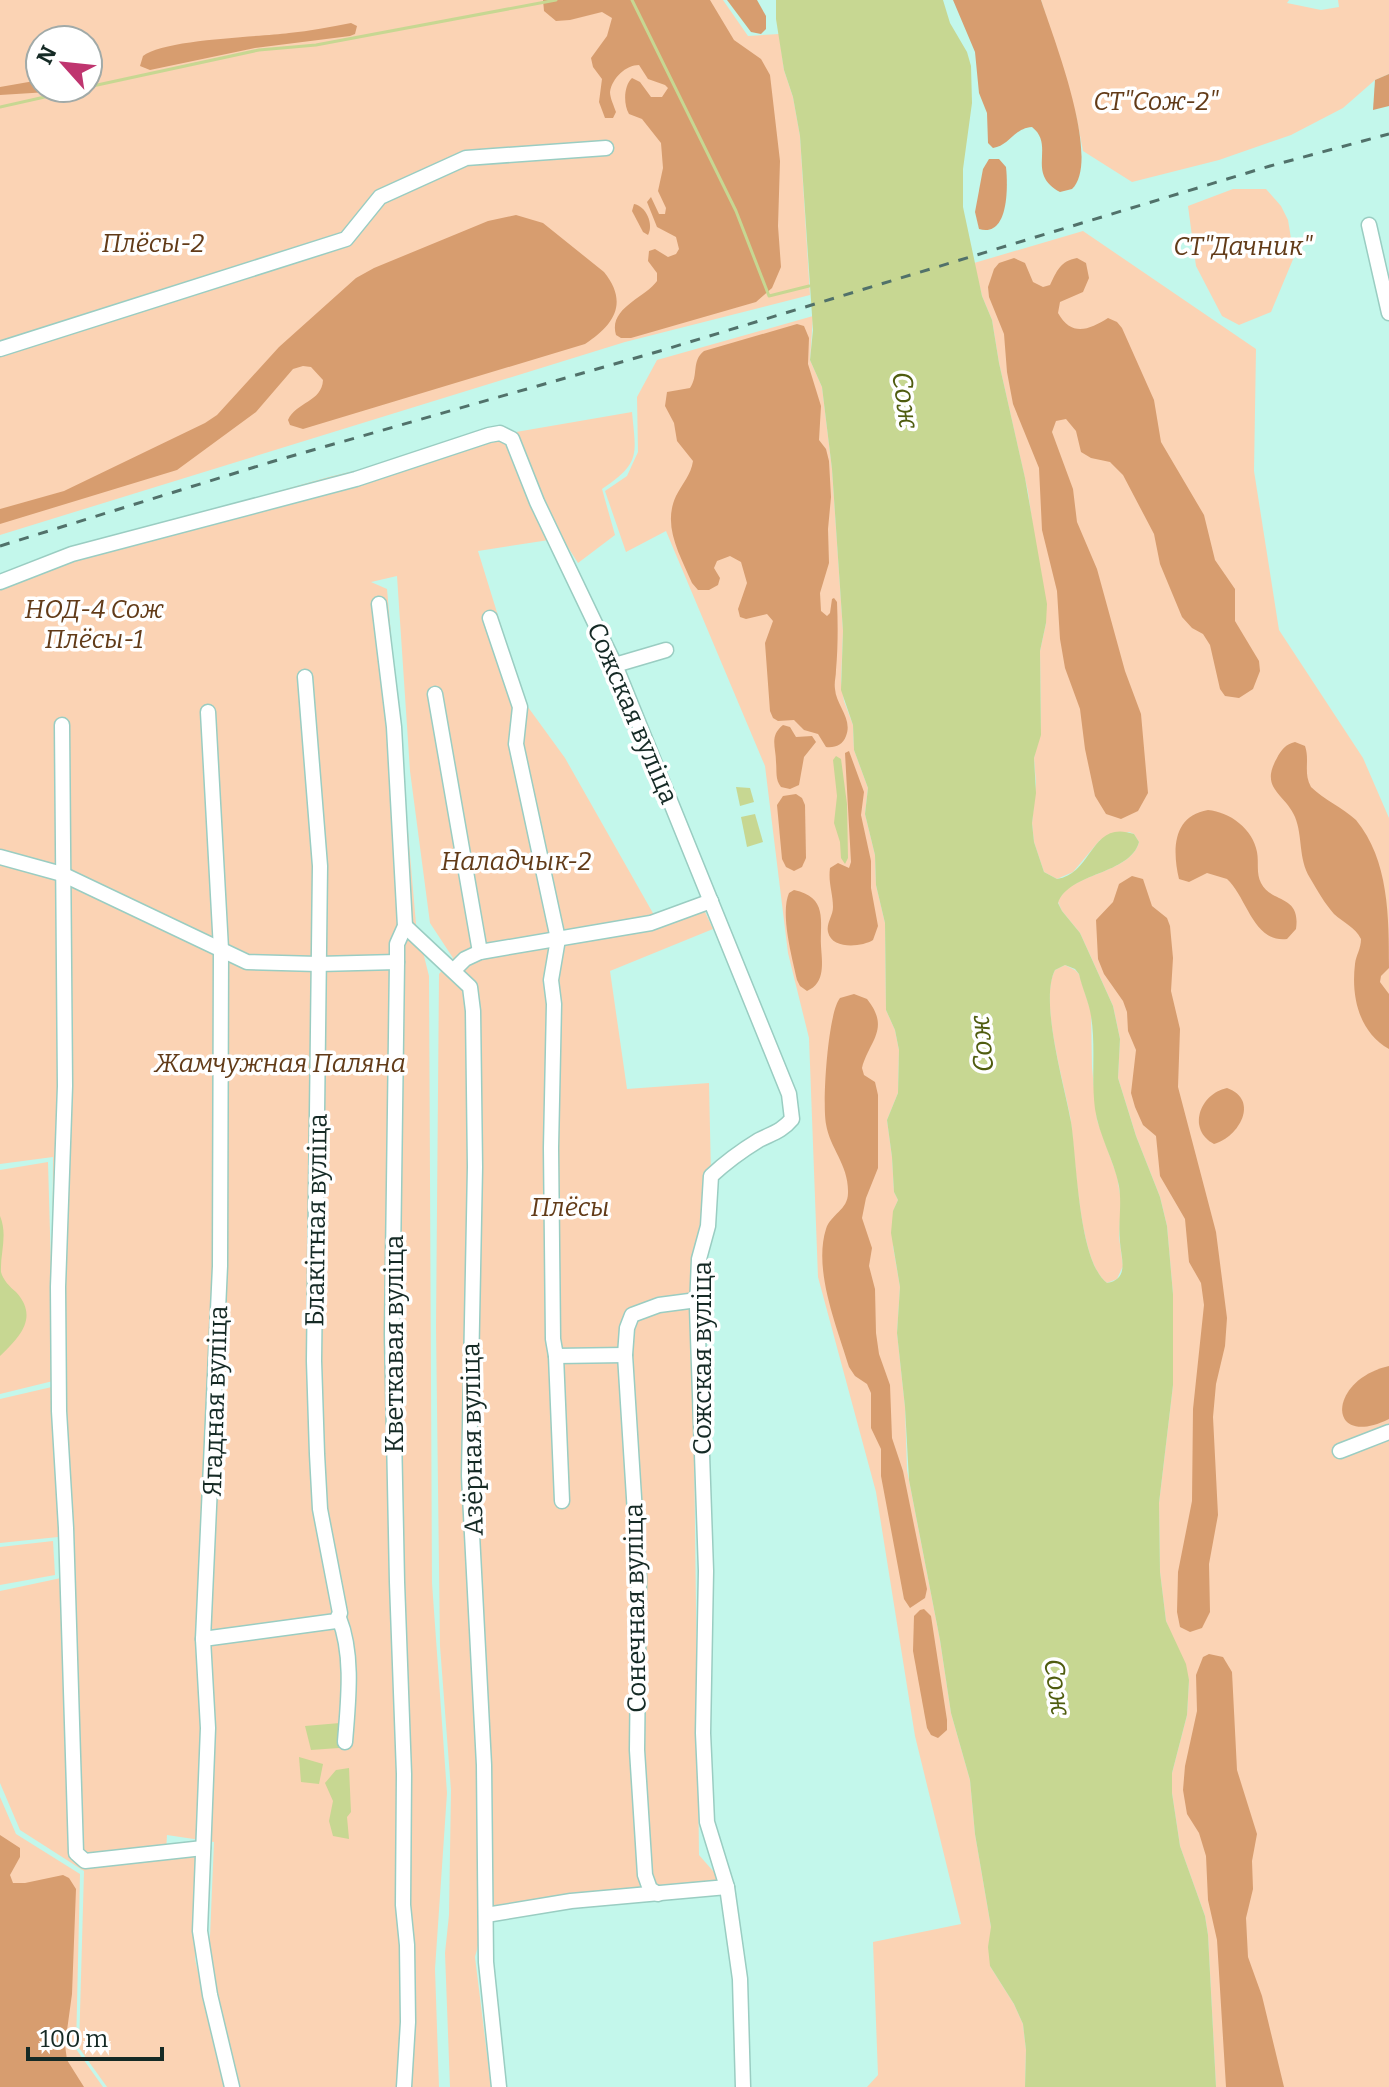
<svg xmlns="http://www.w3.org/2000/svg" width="1389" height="2087" viewBox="0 0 1389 2087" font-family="Bitter,serif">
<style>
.green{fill:#fbd3b4;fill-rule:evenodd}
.forest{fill:#d79d6f}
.water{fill:#c7d792;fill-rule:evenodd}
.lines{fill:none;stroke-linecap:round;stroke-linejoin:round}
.stream{stroke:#c7d792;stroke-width:3}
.minor-casing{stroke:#9acdc2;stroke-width:17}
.minor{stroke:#fff;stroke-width:14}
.rail{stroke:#51716a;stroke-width:3;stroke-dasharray:10 10;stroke-linecap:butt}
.labels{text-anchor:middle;stroke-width:7;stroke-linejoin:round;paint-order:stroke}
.park-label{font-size:26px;font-style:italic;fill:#623b18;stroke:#fff}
.street-label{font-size:26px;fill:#152a25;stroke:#fff}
.water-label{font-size:28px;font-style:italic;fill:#4f5c0f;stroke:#fff}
</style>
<rect width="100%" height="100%" fill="#c3f7eb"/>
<g class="green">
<path d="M 0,0 L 723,0 L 748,36 L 779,34 L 784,70 L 793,97 L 800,136 L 810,295 L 625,342 L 0,535 ZM 40,40 L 88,40 L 88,88 L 40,88 Z"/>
<polygon points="1041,0 1289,0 1287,3 1321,10 1339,7 1338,0 1389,0 1389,74 1375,80 1343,108 1291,135 1219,160 1132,182 1083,151 1076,115"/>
<polygon points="1233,189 1266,189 1281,206 1288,220 1294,257 1271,312 1239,325 1222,316 1196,266 1188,206"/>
<path d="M 1083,231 L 1256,349 L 1254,471 L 1279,630 L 1363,758 L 1389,818 L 1389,2087 L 1216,2087 L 1208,1935 L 1205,1916 L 1180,1846 L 1172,1793 L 1172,1773 L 1187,1715 L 1189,1680 L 1166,1621 L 1160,1572 L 1159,1503 L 1173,1385 L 1173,1294 L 1167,1226 L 1160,1197 L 1136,1136 L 1118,1078 L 1120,1039 L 1113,1006 L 1080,933 L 1062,911 L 1058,902 C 1069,872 1130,875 1139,842 L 1134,834 L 1129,832 L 1100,840 L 1073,872 L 1057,879 L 1044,872 L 1034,842 L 1032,823 L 1036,783 L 1034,758 L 1041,726 L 1040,651 L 1046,623 L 1028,492 L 999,363 L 992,320 L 982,296 L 974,263 Z"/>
<polygon points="813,316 810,360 822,387 832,469 843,631 841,682 844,701 853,725 854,750 868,788 865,814 875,855 876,885 885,923 886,1010 895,1030 899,1050 898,1093 887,1120 892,1157 894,1192 898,1200 893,1212 893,1246 900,1287 897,1333 905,1407 907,1470 940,1640 951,1713 970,1780 975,1834 991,1927 990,1966 1014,2004 1023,2024 1026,2050 1025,2087 867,2087 878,2075 873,1942 961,1924 915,1736 876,1492 818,1277 809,1038 788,953 765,766 666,531 626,552 605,491 627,476 638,452 637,397 657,360"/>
<path d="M 632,412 C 636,455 641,463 602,489 L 615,535 L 578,563 L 562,538 L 478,551 L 525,703 L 565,758 L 654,915 L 699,899 L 713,929 L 610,971 L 627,1089 L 709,1083 L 711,1176 L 694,1252 L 697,1300 L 694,1444 L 699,1855 L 727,1887 L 486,1915 L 475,1957 L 491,2087 L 450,2087 L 445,1953 L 449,1915 L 451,1790 L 440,1646 L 436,1327 L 439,974 L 453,958 L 430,923 L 410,771 L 397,576 L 371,582 L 387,589 L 416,924 L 429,976 L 432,1583 L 447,1793 L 435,1969 L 439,2087 L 238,2087 L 209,1960 L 214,1842 L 167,1835 L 166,1852 L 195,1855 L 195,1959 L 224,2087 L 107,2087 L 79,2048 L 84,1871 L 20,1830 L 0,1783 L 0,1591 L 61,1578 L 58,1537 L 0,1543 L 0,1399 L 56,1386 L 53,1381 L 0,1394 L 0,1170 L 48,1162 L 52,1303 L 53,1157 L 0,1164 L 0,577 L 71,549 L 329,477 L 516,432 Z"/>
<path d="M 1065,965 L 1075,970 L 1079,974 L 1091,1012 L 1092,1067 L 1097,1120 L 1117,1176 L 1121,1200 L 1119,1237 L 1123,1266 L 1117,1279 L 1107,1283 C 1078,1262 1076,1152 1070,1116 C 1064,1082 1039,1000 1055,970 Z"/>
<polygon points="53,1541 55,1575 0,1585 0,1547"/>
<polygon points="0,1797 16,1834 80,1874 76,2049 103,2087 0,2087"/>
</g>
<g class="forest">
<path d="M 543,0 L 710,0 L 734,40 L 761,59 L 770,75 L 780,161 L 778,226 L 781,267 L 772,288 L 756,302 L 631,338 L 621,338 L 616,335 C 608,308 645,298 657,281 L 657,273 L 648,261 L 649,251 L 655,249 L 668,257 L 676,254 L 679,249 L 676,237 L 657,227 L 647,202 L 651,197 L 659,214 L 665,214 L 666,208 L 658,191 L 663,168 L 661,143 L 642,119 L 629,114 C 623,104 624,85 632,78 L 640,82 L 651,97 L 662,97 L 668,88 L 665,85 L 648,79 L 639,65 C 626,65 612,78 610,92 C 610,98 614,106 616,112 L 613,118 L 605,118 L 599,102 L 602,79 L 593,67 L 591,58 L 607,36 L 612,18 L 602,12 L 570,20 L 556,21 L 544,11 Z"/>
<polygon points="727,0 757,0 766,16 766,29 761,34 751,32"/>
<path d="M 953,0 L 1041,0 C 1053,37 1102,160 1072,189 L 1060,192 C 1025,173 1056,146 1032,127 C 1014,128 1009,146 993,148 L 988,143 L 987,113 L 979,93 L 975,52 Z"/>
<path d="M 351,23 L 357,26 L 355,34 L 350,36 L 255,48 L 150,70 L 140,66 L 143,56 C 164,39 258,37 289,33 C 310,31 330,27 351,23 Z"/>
<polygon points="1389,74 1389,106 1373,110 1375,80"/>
<polygon points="40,80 40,88 57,88 48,92 0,95 0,87"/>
<path d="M 989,159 L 999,159 L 1006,167 C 1008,186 1009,238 979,229 L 975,212 L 983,169 Z"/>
<path d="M 634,204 C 646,206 654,224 648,235 L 643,232 L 632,211 Z"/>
<path d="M 516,215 L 543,223 L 604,272 C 629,303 614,325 585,344 L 303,429 L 290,425 L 288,420 C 296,402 322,402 323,380 L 311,367 L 303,366 L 293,369 L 256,412 L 177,470 L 0,524 L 0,509 L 64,491 L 205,423 L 217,415 L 279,347 L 356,278 L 374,268 L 488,221 Z"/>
<path d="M 1014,258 L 1025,263 L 1033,282 L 1043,287 L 1050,285 C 1057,271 1060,261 1077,258 L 1086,263 L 1089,278 L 1083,292 L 1060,302 L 1058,313 C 1072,338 1090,329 1108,318 L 1117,322 L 1122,328 L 1154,400 L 1161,442 L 1204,515 L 1215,560 L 1235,589 L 1235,621 L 1259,661 L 1260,671 L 1253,689 L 1239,698 L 1225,696 L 1220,689 L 1210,645 L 1203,634 L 1192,628 L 1182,617 L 1160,564 L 1154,534 L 1123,475 L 1110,462 L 1091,458 L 1081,452 L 1076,431 L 1066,419 L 1056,421 L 1052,432 L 1073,489 L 1077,522 L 1097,569 L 1125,671 L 1141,714 L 1148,793 L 1138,811 L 1121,819 L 1106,814 L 1095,796 L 1085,749 L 1080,709 L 1065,668 L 1060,639 L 1057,591 L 1042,530 L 1039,468 L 1013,404 L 1007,372 L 1004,334 L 989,297 L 988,287 L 994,269 L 999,263 Z"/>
<path d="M 797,324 L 804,326 L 809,338 L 808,364 L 821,406 L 819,440 L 826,449 L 829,461 L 831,497 L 828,529 L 829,563 L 820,593 L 821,611 L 827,616 L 830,613 L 832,599 L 834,598 L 837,602 C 838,624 838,648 836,670 C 836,677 834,682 835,689 C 836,705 853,719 846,736 C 843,745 835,748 826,747 L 818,734 L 804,730 L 794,720 L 778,721 L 773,718 L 770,711 L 765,643 L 773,621 L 767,614 L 746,619 L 740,617 L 738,609 L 747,583 L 741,562 L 730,556 L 717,561 L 714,568 L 720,578 L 718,585 L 709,590 L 698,590 L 692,583 C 680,555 662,526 676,496 C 682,484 691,475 693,461 L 677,441 L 674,423 L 665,406 L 667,392 L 690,388 C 699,375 691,361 704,351 Z"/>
<path d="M 783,725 L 790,727 L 796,737 L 812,736 L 816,742 L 804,757 L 799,785 L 790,789 L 781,787 C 775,779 777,772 776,762 C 776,747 769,736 783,725 Z"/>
<path d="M 1295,742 L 1305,746 C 1310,760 1303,773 1311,787 C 1324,800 1342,807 1356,820 C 1389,860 1389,917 1389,968 L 1381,976 L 1380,982 L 1389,994 L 1389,1049 C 1359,1032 1351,997 1355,964 C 1356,955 1361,949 1361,939 C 1355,927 1344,923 1334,914 C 1325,904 1317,890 1310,878 C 1298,858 1303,837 1295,817 C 1285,793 1259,789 1277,758 C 1281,750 1286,744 1295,742 Z"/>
<path d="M 849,751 L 864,792 L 861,815 L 871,861 L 871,888 L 878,926 L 873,940 C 862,947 832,950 828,932 C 826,923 833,916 833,907 C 833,893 828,883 830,868 L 838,863 L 849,868 L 851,862 L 845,753 Z"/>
<polygon points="796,794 802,798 805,805 806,858 802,867 794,871 786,867 782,859 777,805 783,796"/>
<path d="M 1208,810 C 1230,812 1253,829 1257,852 C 1259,863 1256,873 1261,883 C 1272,904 1301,894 1296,929 L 1287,939 C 1253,943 1247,897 1227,879 L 1207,873 L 1189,882 L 1179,879 C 1172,849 1173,816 1208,810 Z"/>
<polygon points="1132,876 1143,879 1152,906 1167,918 1170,926 1173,958 1171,991 1180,1029 1178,1087 1216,1232 1227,1318 1225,1346 1216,1384 1213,1417 1218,1515 1209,1564 1210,1612 1202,1628 1190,1632 1180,1627 1177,1612 1178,1572 1192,1501 1193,1409 1204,1305 1201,1283 1189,1262 1185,1219 1160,1176 1156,1136 1143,1125 1135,1107 1131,1093 1136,1050 1128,1031 1127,1012 1123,1001 1104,974 1098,959 1096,920 1113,902 1119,884"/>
<path d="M 794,890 C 828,897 820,921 821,946 C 822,962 826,983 807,991 L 800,986 L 797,980 C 792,957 780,914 789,893 Z"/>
<path d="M 854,994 L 867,999 C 891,1029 869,1041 862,1068 L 864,1075 L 875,1082 L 878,1095 L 878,1168 L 866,1198 L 862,1218 L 872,1248 L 869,1266 L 875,1289 L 876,1333 L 879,1354 L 890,1385 L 892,1438 L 903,1471 L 927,1589 L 925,1598 L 910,1608 L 904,1599 L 881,1476 L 881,1449 L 871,1428 L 871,1393 L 867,1384 L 855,1376 L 849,1367 C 837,1327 813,1270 826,1229 C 831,1214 848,1210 848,1193 C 849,1165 830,1149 826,1124 C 822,1103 828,1012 840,998 Z"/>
<path d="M 1227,1088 C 1260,1100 1239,1137 1214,1144 C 1187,1130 1199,1094 1227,1088 Z"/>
<path d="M 1389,1366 L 1389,1419 C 1326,1450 1327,1380 1389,1366 Z"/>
<polygon points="924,1609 931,1616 947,1720 947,1730 938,1738 931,1735 927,1728 913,1651 914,1616 920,1610"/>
<polygon points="1209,1654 1223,1657 1232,1672 1237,1770 1257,1834 1252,1861 1253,1889 1246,1918 1248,1957 1262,1996 1284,2087 1226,2087 1217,1940 1208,1900 1206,1856 1199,1833 1187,1814 1183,1790 1185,1766 1197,1711 1196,1675 1203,1657"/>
<polygon points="0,1835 20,1848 20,1857 10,1875 13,1883 25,1883 63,1875 69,1878 76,1889 72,1994 65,2045 67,2060 84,2087 0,2087"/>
</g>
<g class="water">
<path d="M 776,0 L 943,0 L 950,23 L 967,52 L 971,66 L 972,103 L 963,169 L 963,207 L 982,296 L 992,320 L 999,363 L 1025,478 L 1047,604 L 1046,623 L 1040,651 L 1041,735 L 1034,758 L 1036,793 L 1032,823 L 1034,842 L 1044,872 L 1057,879 C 1094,873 1090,819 1134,834 L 1139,842 C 1130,875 1069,872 1058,903 L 1062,911 L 1080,933 L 1113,1006 L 1120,1039 L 1118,1078 L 1136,1136 L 1160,1197 L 1167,1226 L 1173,1294 L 1173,1385 L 1159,1503 L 1160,1572 L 1166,1621 L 1186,1664 L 1189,1680 L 1187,1715 L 1172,1773 L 1172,1793 L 1180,1846 L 1205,1916 L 1208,1935 L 1216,2087 L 1025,2087 L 1026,2050 L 1023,2024 L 1014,2004 L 990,1966 L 988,1947 L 991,1927 L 975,1834 L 970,1780 L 951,1713 L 940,1640 L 909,1480 L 905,1407 L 897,1333 L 900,1287 L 891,1233 L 893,1211 L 898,1200 L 894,1192 L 892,1157 L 887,1120 L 898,1093 L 899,1050 L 895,1030 L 886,1010 L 885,923 L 876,885 L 875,855 L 865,814 L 868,788 L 854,750 L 853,725 L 841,690 L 843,631 L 832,469 L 822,387 L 810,360 L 813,330 L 800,136 L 793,97 L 784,70 L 776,19 ZM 1065,965 L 1075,969 L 1079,974 C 1082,988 1089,1002 1091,1016 C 1096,1046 1091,1078 1095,1109 C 1099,1136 1114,1160 1119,1186 C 1122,1205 1118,1223 1120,1242 C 1121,1258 1130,1279 1107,1283 C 1078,1261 1077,1158 1071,1122 C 1065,1087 1039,1001 1055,970 Z"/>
<polygon points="836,756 841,759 847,804 848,858 845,864 841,858 840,842 834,823 837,796 833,760"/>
<polygon points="736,787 750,788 754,802 740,806"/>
<polygon points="755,814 763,842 747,847 741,817"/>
<path d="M 0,1216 C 8,1235 0,1253 1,1272 C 3,1280 10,1287 16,1292 C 39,1317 20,1337 0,1356 Z"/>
<polygon points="340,1723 339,1748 311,1750 305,1726"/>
<polygon points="299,1757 323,1764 319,1784 301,1782"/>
<polygon points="349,1768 351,1812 347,1817 349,1839 333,1836 329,1821 333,1801 325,1783 336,1770"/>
</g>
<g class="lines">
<g class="stream">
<polyline points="632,0 736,211 769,296 809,286"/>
<polyline points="88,87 259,50 316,45 556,0"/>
<polyline points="0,107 85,88"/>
</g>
<g class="minor-casing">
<g id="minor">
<polyline points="1369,225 1389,313"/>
<polyline points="0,349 346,239 380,197 466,158 606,148"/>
<path d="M 0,582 L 72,554 L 356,479 L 489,435 L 500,433 L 512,439 L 537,502 L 615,665 L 789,1094 L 792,1119 C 782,1131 773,1133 759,1140 C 741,1151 726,1162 711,1176 L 708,1226 L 699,1259 L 697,1307 L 706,1571 L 703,1733 L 707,1822 L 727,1887 L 740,1979 L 743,2087"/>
<polyline points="379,604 394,727 405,926 397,944 397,962 392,1334 397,1582 404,1774 403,1905 407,1945 408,2022 404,2087"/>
<polyline points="490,618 520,707 516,744 558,939 551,980 554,1004 551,1148 553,1339 556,1356 625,1355"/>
<polyline points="615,665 666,650"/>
<polyline points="435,694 480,952"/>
<polyline points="208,712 221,949 220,1266 203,1639 208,1728 200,1931 210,1995 232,2087"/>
<polyline points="62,725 65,1086 58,1287 59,1411 66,1528 76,1853 85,1861 203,1848"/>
<polyline points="0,857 62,874 247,962 318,964 397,962"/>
<polyline points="405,926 470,987 473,1011 475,1167 469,1476 484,1765 486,1962 499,2087"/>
<polyline points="454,970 465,959 480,952 651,923 711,901"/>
<polyline points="556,1356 562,1501"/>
<polyline points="1340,1451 1389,1432"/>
<path d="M 339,1618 C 354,1655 348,1703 345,1742"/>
<polyline points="203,1639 336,1621 340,1613 320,1509 317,1454 314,1361 320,866 305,677"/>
<polyline points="658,1894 650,1889 645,1875 637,1750 639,1577 625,1355 627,1328 632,1315 659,1305 697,1300"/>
<polyline points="486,1915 571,1901 727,1887"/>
</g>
</g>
<use href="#minor" class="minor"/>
<polyline class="rail" points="0,546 271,462 660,351 1270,166 1389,134"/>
</g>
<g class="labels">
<g class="park-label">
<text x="1156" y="110">СТ"Сож-2"</text>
<text x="153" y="252">Плёсы-2</text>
<text x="1243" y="255">СТ"Дачник"</text>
<text x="94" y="618">НОД-4 Сож<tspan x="94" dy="30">Плёсы-1</tspan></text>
<text x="516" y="870">Наладчык-2</text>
<text x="280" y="1072">Жамчужная Паляна</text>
<text x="570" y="1216">Плёсы</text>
</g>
<g class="street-label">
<text transform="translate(633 713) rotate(67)" y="9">Сожская вуліца</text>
<text transform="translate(316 1220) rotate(-89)" y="9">Блакітная вуліца</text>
<text transform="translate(394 1344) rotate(-90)" y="9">Кветкавая вуліца</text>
<text transform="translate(702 1358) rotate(-90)" y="9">Сожская вуліца</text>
<text transform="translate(215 1401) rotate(-88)" y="9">Ягадная вуліца</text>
<text transform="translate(472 1439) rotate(-91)" y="9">Азёрная вуліца</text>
<text transform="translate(635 1608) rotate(-91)" y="9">Сонечная вуліца</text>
</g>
<g class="water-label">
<text transform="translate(906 400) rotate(82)" y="10">Сож</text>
<text transform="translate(981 1044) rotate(-95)" y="10">Сож</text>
<text transform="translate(1058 1687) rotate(82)" y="10">Сож</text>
</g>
</g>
<g transform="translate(64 64) rotate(297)"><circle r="38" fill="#ffffff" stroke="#a1aaa8" stroke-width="2"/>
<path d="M0-6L14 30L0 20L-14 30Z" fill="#bf356f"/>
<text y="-12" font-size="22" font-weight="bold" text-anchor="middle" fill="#152a25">N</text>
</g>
<path d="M28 2047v12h134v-12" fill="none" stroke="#152a25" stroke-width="4"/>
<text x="40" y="2047" font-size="24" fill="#152a25" stroke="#ffffff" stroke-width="6" paint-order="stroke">100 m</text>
</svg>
